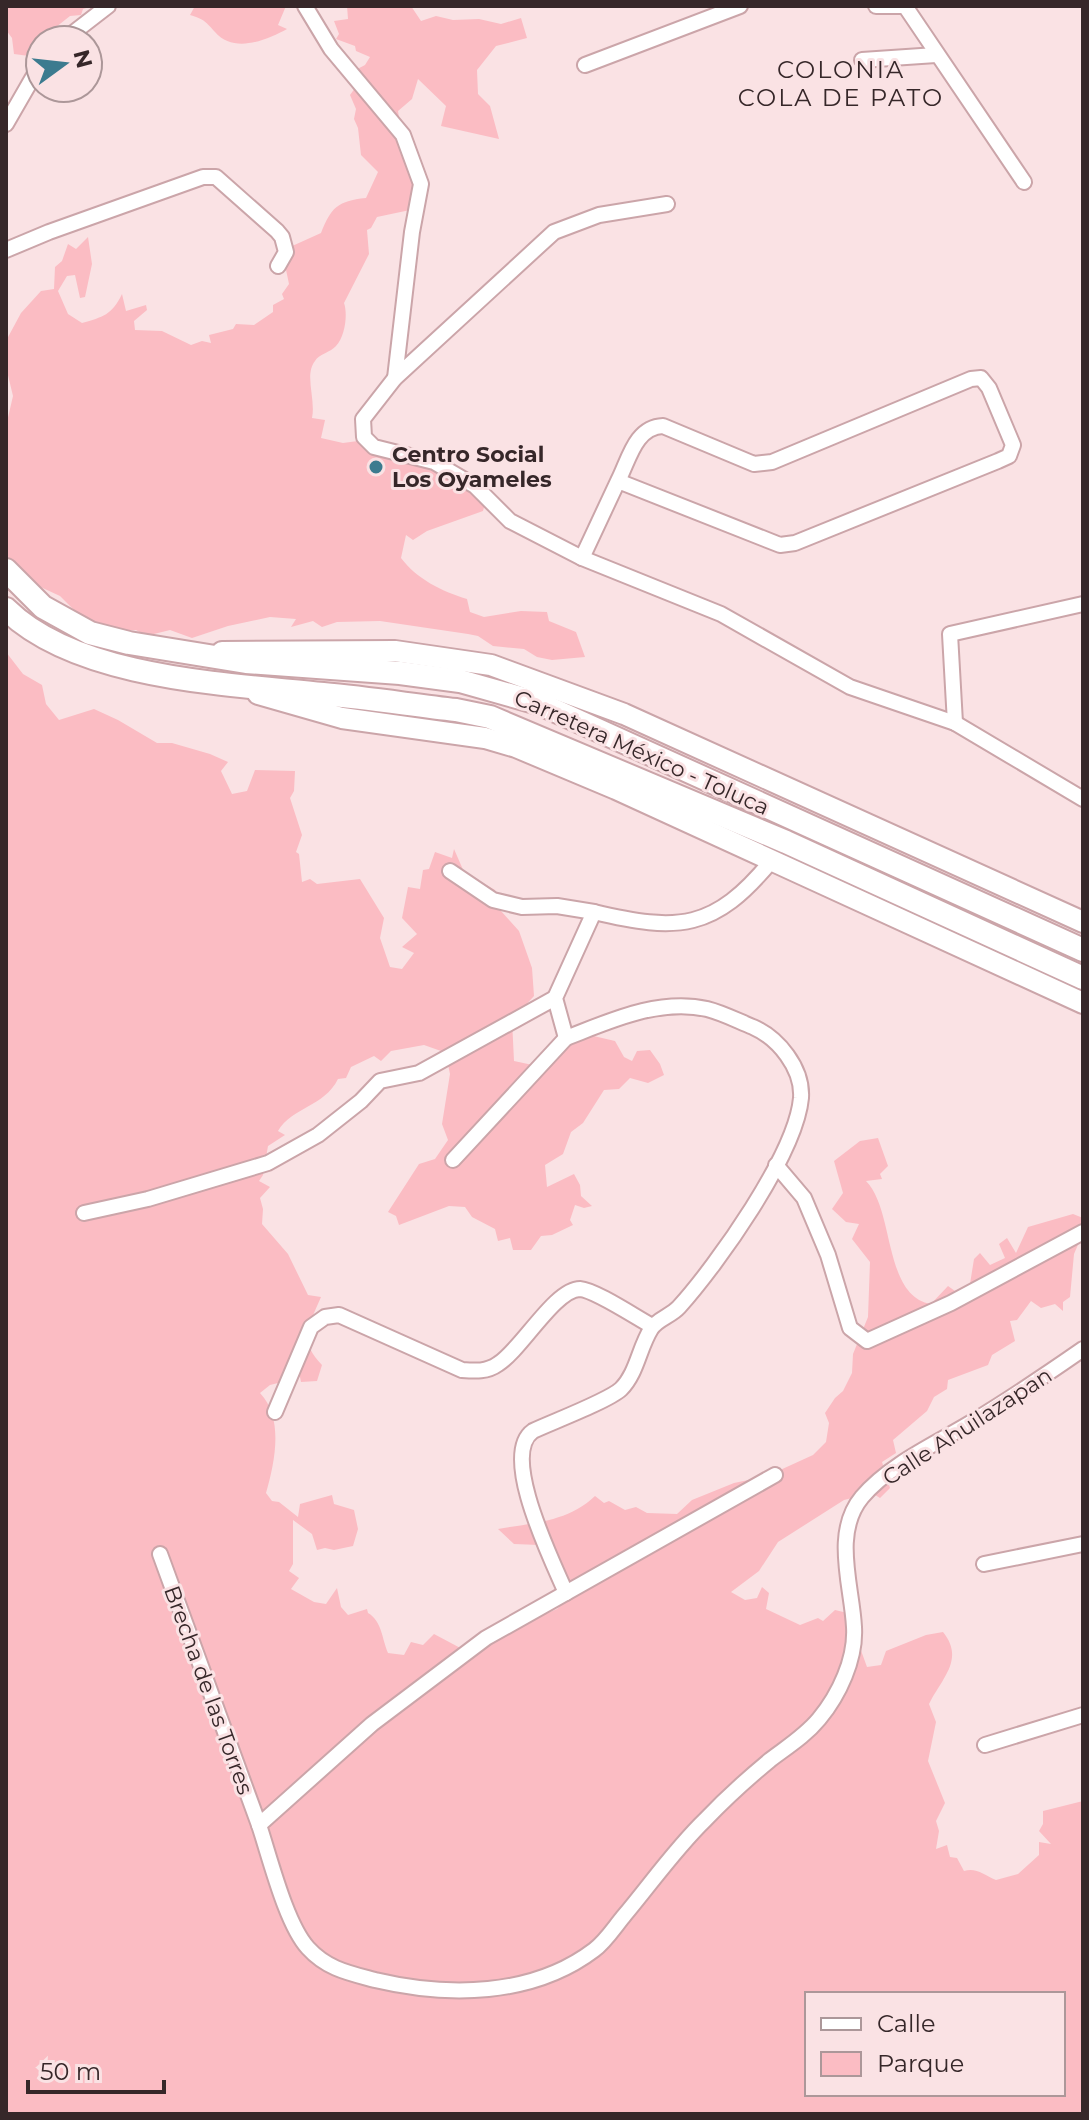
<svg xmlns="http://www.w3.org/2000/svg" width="1089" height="2120" viewBox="0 0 1089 2120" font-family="Montserrat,sans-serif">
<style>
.green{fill:#fbbcc3;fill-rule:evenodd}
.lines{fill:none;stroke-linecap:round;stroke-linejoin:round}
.street-casing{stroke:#cba5a9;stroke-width:18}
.secondary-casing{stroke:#cba5a9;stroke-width:24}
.primary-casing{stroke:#cba5a9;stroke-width:26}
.street{stroke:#fff;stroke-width:14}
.secondary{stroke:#fff;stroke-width:20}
.primary{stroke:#fff;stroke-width:22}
.poi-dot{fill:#3c7b8f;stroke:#fae2e4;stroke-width:3}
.labels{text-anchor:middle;stroke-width:6;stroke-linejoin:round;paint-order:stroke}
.poi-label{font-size:22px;font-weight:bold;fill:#362729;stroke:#fae2e4;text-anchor:start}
.street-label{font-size:22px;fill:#362729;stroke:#fae2e4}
.neighbourhood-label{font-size:24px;letter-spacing:2px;fill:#362729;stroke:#fae2e4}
</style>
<rect width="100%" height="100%" fill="#fae2e4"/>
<g class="green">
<polygon points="6,6 93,6 83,9 81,15 70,16 51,31 50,40 40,40 40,48 29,56 14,54 12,38 6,30"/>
<path d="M 195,6 L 286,6 L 278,25 L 287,29 C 267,40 234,54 215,32 C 206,22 204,19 190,15 Z"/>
<path d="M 347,6 L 411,6 L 421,21 L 436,16 L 453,20 L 479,19 L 501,24 L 521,18 L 527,38 L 496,46 L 477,70 L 478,94 L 490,106 L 499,139 L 441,126 L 446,106 L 418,79 L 412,99 L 398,111 C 402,133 400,168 415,184 L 410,210 L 377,217 L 371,228 L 367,230 L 369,254 L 344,303 C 348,314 345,337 336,346 C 331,352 319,354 315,361 C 304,375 316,399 312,418 L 325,420 L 321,438 L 343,443 L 373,439 L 423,451 L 431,470 L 438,468 L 462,487 L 486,500 L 483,511 L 427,531 L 413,540 L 406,535 L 401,558 C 417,579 441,591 467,599 L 470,612 L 484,617 L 521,611 L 547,612 L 549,621 L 576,632 L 585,657 L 552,660 L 537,657 L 524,649 L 493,646 L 478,636 L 468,634 L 380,621 L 337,622 L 322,627 L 313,621 L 291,627 L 296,619 L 270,617 L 228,626 L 192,638 L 170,630 L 146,636 L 136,630 L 119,631 L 79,621 L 77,613 L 60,596 L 21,578 L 6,553 L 6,426 L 13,396 L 6,367 L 7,339 L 21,313 L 41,291 L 54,289 L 55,267 L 62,261 L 68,244 L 76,249 L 88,237 L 92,264 L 85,297 L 80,298 L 75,275 L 67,276 L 58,291 L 68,314 L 82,323 C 103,317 112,315 122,294 L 126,311 L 146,305 L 147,310 L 134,321 L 135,330 L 162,331 L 191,345 L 202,341 L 211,343 L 209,335 L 233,329 L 236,324 L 254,325 L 273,312 L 273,305 L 284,299 L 282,294 L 289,284 L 285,265 L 293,254 L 290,247 L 321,233 C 331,208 337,201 366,198 L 378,172 L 361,155 L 358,128 L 354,119 L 356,109 L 350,95 L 358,84 L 346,75 L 365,65 L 370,57 L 356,51 L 355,46 L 336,39 L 339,34 L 334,21 L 348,19 Z"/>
<path d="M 6,652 L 23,674 L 42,685 L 46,704 L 59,720 L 94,709 L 118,720 L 157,743 L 172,743 L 210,754 L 228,762 L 221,771 L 232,794 L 247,791 L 255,770 L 295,771 L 294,791 L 290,798 L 302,835 L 296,852 L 299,854 L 302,882 L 310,879 L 317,884 L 360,879 L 384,918 L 380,938 L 390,967 L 402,969 L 414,953 L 402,947 L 417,934 L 402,918 L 408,887 L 420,889 L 423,870 L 429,869 L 435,852 L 452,858 L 454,849 L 464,872 L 495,890 L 501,911 L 519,931 L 532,968 L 534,996 L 512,1020 L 514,1061 L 542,1067 L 569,1042 L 585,1034 L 615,1041 L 624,1057 L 632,1061 L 637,1051 L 650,1050 L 660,1064 L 664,1075 L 648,1083 L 630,1078 L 619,1089 L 604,1090 L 583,1123 L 571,1132 L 563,1154 L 545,1165 L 547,1187 L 574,1174 L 580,1185 L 581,1196 L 592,1206 L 584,1208 L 575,1205 L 570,1220 L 573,1225 L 552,1235 L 541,1236 L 531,1250 L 513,1250 L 510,1238 L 498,1241 L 495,1229 L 472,1217 L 465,1207 L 449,1206 L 399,1225 L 396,1216 L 388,1212 L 419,1164 L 435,1159 L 448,1140 L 442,1124 L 450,1074 L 447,1060 L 441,1051 L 424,1045 L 391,1051 L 381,1061 L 374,1056 L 351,1067 L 346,1078 L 338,1079 C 324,1107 292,1107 278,1131 L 285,1135 L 268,1146 L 263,1175 L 259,1181 L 270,1187 L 260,1198 L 263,1209 L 262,1224 L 288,1254 L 308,1295 L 321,1297 C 309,1325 298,1341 322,1365 L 317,1381 L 301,1382 L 300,1377 L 288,1370 L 282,1382 L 270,1385 L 260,1393 C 284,1418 275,1462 266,1493 L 272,1501 L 279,1502 L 298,1517 L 300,1504 L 332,1495 L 334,1504 L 354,1510 L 358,1529 L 353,1546 L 334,1550 L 325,1548 L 317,1550 L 312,1534 L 293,1520 L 293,1564 L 289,1571 L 299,1578 L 291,1589 L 314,1602 L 326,1604 L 337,1588 L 341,1607 L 348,1615 L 367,1609 L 368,1613 C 382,1621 382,1639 388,1653 L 404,1655 L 411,1642 L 423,1645 L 434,1634 L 466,1651 L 488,1632 L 500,1639 L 520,1625 L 557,1609 L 564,1602 L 539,1545 L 514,1544 L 498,1529 C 532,1523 568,1522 595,1496 L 604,1503 L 609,1501 L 625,1510 L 636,1507 L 647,1513 L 677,1514 L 692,1500 L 734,1483 L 767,1476 L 813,1455 L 826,1442 L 829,1423 L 825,1413 L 835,1398 L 843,1391 L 852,1373 L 853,1354 L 868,1317 L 870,1262 L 852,1239 L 859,1224 L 846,1222 L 832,1209 L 843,1193 L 834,1161 L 860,1141 L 878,1138 L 888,1166 L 880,1174 L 882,1179 L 866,1181 C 895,1210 883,1296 931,1304 L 948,1286 L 955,1291 L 970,1284 L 974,1259 L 980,1253 L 990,1265 L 1005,1258 L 999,1244 L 1007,1238 L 1016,1253 L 1028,1227 L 1073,1214 L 1083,1218 L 1083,1233 L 1074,1254 L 1070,1297 L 1063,1302 L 1063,1311 L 1055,1304 L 1041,1308 L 1031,1301 L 1017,1320 L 1010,1321 L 1015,1341 L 992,1355 L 988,1365 L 948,1380 L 947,1389 L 934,1397 L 927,1411 L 893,1440 L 896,1453 L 882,1462 L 890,1488 L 880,1498 L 872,1493 L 844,1500 L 778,1542 L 759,1571 L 731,1592 L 745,1600 L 757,1598 L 762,1587 L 769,1593 L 766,1609 L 800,1625 L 818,1618 L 823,1621 L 835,1610 L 860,1616 L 859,1645 L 867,1667 L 881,1665 L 886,1651 L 926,1635 L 943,1632 C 965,1659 942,1678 929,1704 L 936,1722 L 928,1761 L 945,1803 L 936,1821 L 939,1831 L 936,1849 L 947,1845 L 950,1857 L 957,1858 L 964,1871 C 976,1867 984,1875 996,1880 L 1018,1874 L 1039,1855 L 1039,1842 L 1051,1844 L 1039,1831 L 1043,1824 L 1043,1811 L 1083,1801 L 1083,2114 L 6,2114 ZM 807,1994 L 1063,1994 L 1063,2094 L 807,2094 Z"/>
</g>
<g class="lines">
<g class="street-casing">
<g id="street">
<polyline points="305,6 331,49 403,135 421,184 412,232 395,378"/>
<polyline points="876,6 908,6"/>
<polyline points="905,6 1024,182"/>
<polyline points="64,40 108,6"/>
<polyline points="862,60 936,55"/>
<polyline points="585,65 740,6"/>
<polyline points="6,124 40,65"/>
<polyline points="667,204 599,215 554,232 395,378 363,419 364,437 374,447 434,462 475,486 510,521 582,558 721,614 850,687 955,723 1083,799"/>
<polyline points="6,250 49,232 203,177 216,177 277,231 282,237 286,252 278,266"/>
<path d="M 582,558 L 618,481 L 780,545 L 795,543 L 998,461 L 1009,456 L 1013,445 L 989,388 L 981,378 L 971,379 L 772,462 L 754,464 L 663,426 C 635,427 629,460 618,481"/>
<polyline points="955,723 950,634 1083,604"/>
<polyline points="450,871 493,900 522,907 557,906 594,912"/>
<polyline points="453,1160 566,1038"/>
<polyline points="776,1165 804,1198 828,1255 850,1328 867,1341 951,1303 1083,1232"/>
<polyline points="84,1213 148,1199 268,1163 318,1135 361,1101 380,1081 419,1073 555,998"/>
<path d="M 275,1412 L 311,1327 L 325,1317 L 339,1315 L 462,1370 C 475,1371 487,1372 498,1364 C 521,1350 555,1289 580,1289 C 595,1290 637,1318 652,1326"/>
<path d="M 775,1475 L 486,1638 L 372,1724 L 259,1825 C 270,1858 286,1924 308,1948 C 327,1969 349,1973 375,1980 C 447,1997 532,1997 594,1950 C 605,1942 614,1928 623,1917 C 650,1885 675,1849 705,1820 C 726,1798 747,1779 770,1760 C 787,1747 805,1736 819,1719 C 839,1695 856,1659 854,1627 C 852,1586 832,1533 862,1497 C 890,1464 936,1444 972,1422 C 1010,1399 1047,1374 1083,1349"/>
<polyline points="160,1554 259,1825"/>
<polyline points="984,1564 1083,1544"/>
<path d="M 566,1593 C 553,1562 499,1455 533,1431 C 552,1422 608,1401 621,1389 C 637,1373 639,1348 651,1329 C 657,1319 671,1316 679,1307 C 717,1265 796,1154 801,1098 C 803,1068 778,1038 753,1027 C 738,1021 723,1013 707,1009 C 659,998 610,1021 566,1038 L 555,998 L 594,912 C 678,932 714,931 772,860"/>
<polyline points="985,1745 1083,1715"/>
</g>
</g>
<g class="secondary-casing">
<g id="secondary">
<polyline points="222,652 395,651 491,665 624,714 1083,922"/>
<polyline points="258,694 342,718 485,738 516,747 616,789 1083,1003"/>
</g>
</g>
<g class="primary-casing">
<g id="primary">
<polyline points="6,570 43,607 90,633 129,643 246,662 400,673 460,681 538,703 1083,950"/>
<path d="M 6,609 C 77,679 228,684 323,694 C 368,698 412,705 456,710 L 490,717 L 786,842 L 1083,978"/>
</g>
</g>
<use href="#street" class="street"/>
<use href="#secondary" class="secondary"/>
<use href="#primary" class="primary"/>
</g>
<circle class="poi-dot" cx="376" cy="467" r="8"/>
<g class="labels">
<g class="poi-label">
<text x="392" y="462">Centro Social<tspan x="392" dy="25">Los Oyameles</tspan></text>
</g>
<g class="street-label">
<text transform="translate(642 752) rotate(24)" y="8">Carretera México - Toluca</text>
<text transform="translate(967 1426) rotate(-33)" y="8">Calle Ahuilazapan</text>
<text transform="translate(209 1690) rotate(70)" y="8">Brecha de las Torres</text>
</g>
<g class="neighbourhood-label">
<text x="841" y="78">COLONIA<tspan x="841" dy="28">COLA DE PATO</tspan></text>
</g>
</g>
<rect width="1089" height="2120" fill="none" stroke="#362729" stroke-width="16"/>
<rect x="805" y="1992" width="260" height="104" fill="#fae2e4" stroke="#ac9799" stroke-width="2"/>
<rect x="821" y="2018" width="40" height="12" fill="#ffffff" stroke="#ac9799" stroke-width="2"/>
<text x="877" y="2032" font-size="24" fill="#362729">Calle</text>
<rect x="821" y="2052" width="40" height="24" fill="#fbbcc3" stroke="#ac9799" stroke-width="2"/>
<text x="877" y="2072" font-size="24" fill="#362729">Parque</text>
<g transform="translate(64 64) rotate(75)"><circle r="38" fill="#fae2e4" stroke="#ac9799" stroke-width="2"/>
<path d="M0-6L14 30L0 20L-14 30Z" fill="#3c7b8f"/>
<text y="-12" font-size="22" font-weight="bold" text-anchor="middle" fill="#362729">N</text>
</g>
<path d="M28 2080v12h136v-12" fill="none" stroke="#362729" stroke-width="4"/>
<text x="40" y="2080" font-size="24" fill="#362729" stroke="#fae2e4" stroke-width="6" paint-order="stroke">50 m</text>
</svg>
